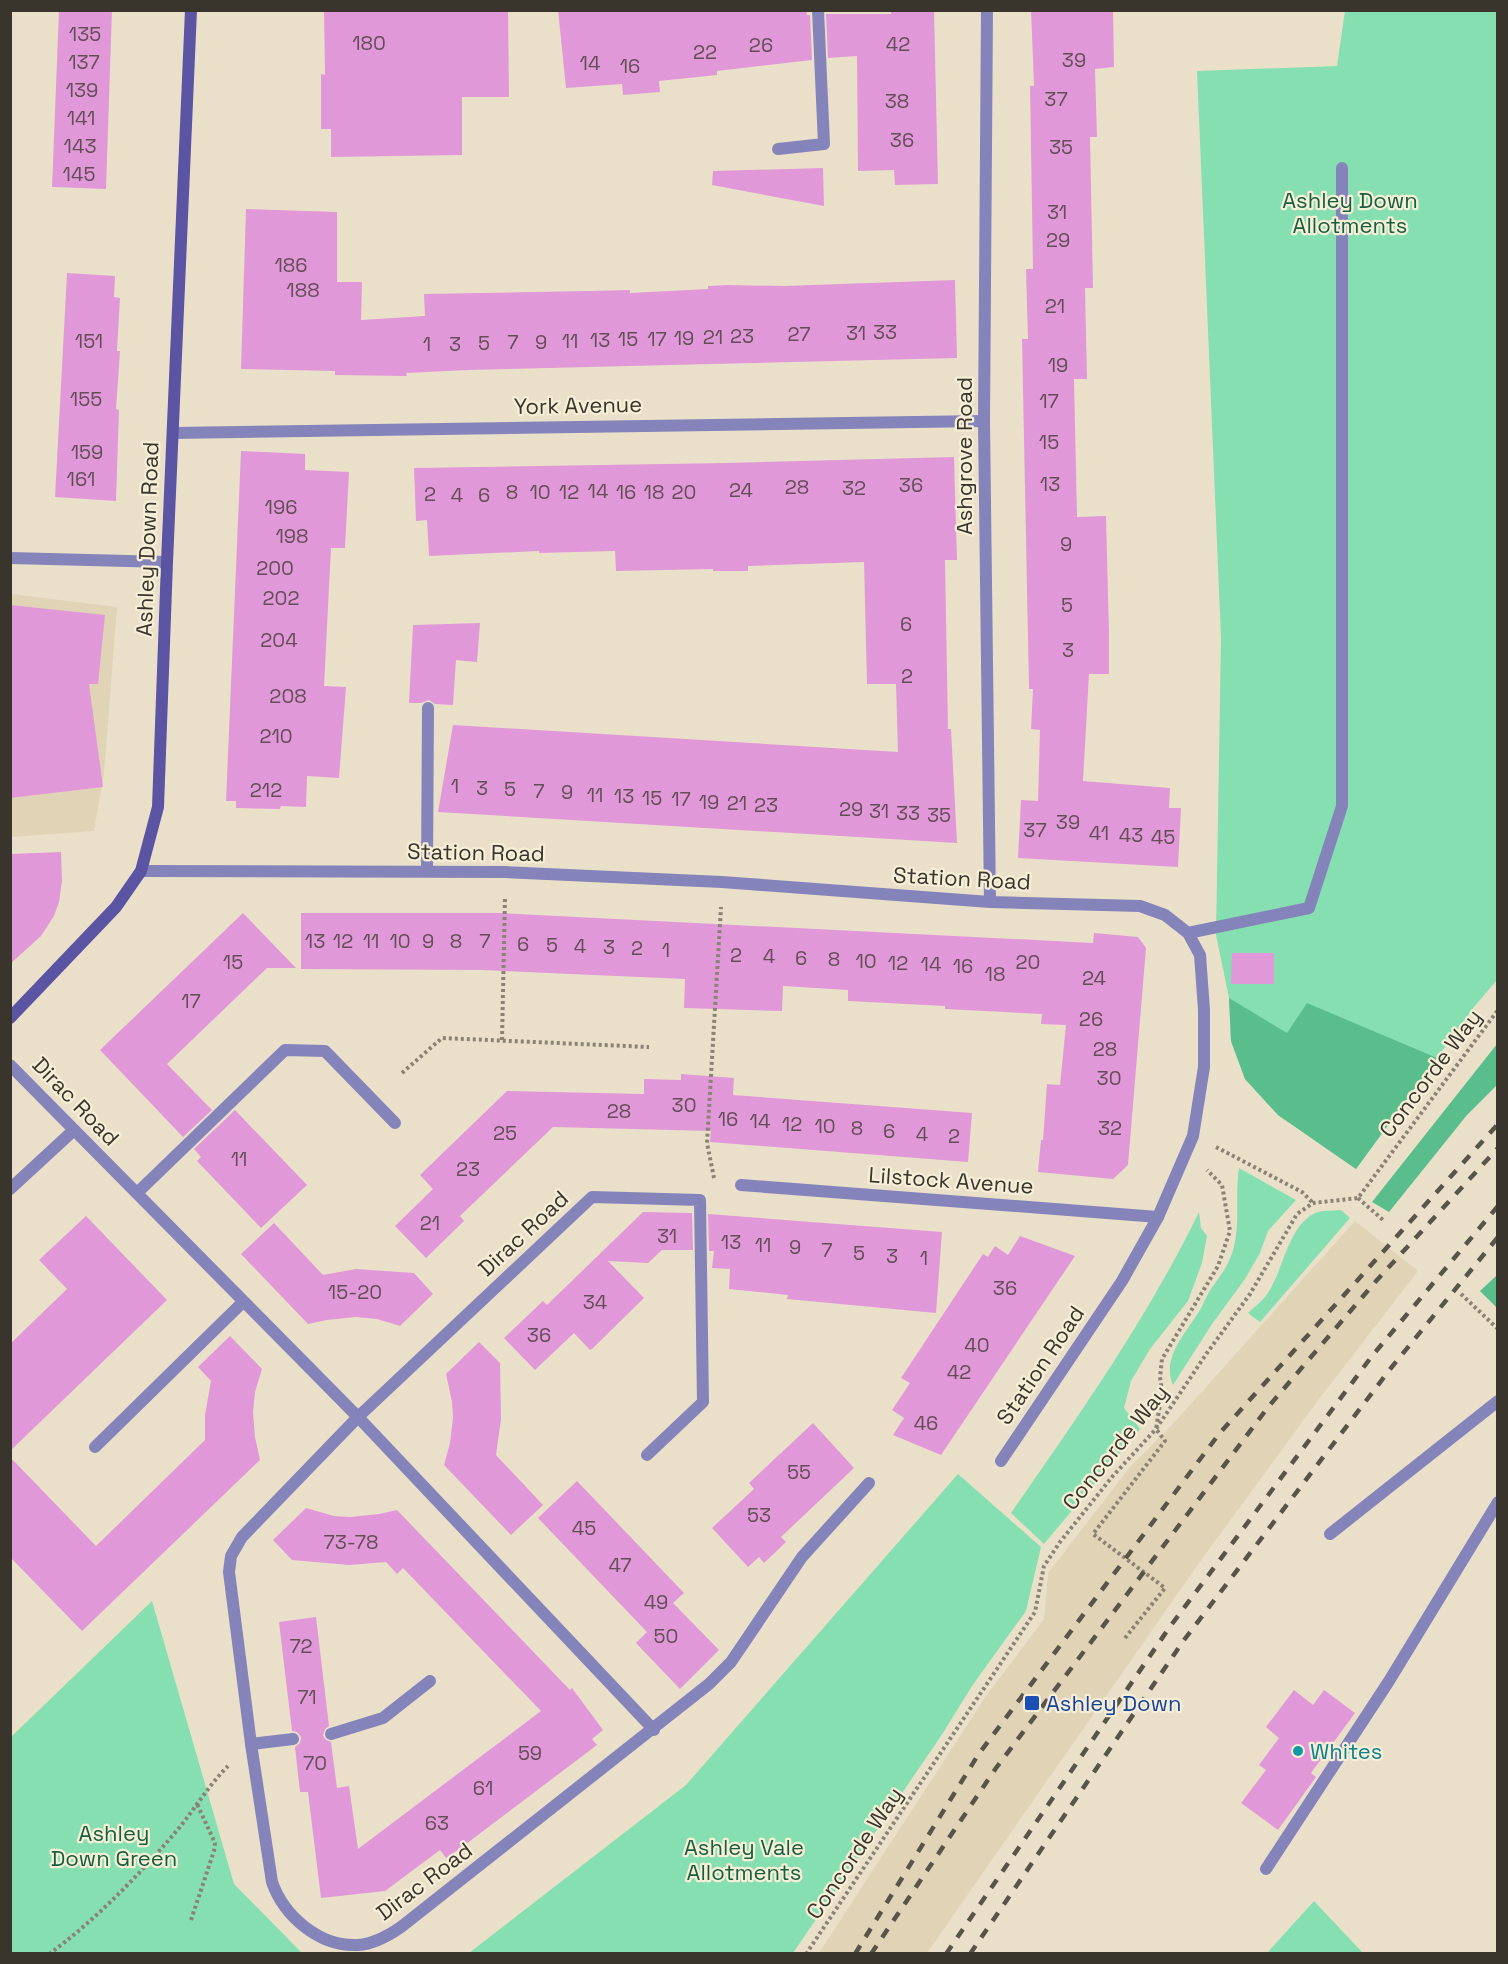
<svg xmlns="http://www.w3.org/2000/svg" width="1508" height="1964" viewBox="0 0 1508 1964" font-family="'Space Grotesk',sans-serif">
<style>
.built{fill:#e0d3b6}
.green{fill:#86dfb0}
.forest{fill:#5abe8c}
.building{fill:#e198d8}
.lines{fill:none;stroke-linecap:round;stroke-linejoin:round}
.path{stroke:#8a8374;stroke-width:4;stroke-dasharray:3 3;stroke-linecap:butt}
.service{stroke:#8584ba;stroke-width:12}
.minor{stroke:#8584ba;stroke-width:12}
.secondary{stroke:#5b54a3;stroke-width:12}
.rail{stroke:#595449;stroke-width:4.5;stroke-dasharray:10 10;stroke-linecap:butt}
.transit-dot{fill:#1a4fb4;stroke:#f7eed7;stroke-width:2}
.culture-dot{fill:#0f9aa8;stroke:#f7eed7;stroke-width:2}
.labels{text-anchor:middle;stroke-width:4.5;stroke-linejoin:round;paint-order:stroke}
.number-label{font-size:20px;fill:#634e57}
.park-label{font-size:22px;fill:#135f3f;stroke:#f7eed7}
.street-label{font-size:22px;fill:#39352c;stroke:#f7eed7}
.transit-label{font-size:22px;fill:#164399;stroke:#f7eed7;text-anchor:start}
.culture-label{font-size:22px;fill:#0d838f;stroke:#f7eed7;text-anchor:start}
</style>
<rect width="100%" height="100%" fill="#eae0ca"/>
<g class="built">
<polygon points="11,594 117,607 104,773 94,831 11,837"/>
<polygon points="1355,1221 1418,1271 1316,1403 1194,1570 927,1953 819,1953 986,1696 1044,1619 1048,1573 1130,1467 1171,1426"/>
</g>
<g class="green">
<polygon points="1345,11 1497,11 1497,980 1474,1007 1356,1169 1278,1115 1245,1079 1231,1041 1229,998 1216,935 1221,638 1197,71 1337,66"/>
<path d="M 1239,1168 L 1296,1200 L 1268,1231 L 1260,1253 L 1245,1279 L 1212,1324 L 1173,1385 C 1161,1357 1187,1332 1200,1310 C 1203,1305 1205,1299 1208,1294 C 1214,1283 1223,1274 1228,1263 C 1243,1233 1234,1199 1239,1168 Z"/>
<path d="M 1341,1210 L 1350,1218 L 1260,1322 L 1248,1313 C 1253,1308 1260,1303 1265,1297 C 1284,1273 1287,1223 1318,1212 C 1325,1210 1334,1211 1341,1210 Z"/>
<path d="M 1199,1212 L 1201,1228 L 1207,1236 L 1202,1263 L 1188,1301 L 1150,1349 L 1131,1381 L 1124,1408 L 1140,1429 L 1044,1544 L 1011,1513 C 1079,1415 1147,1319 1199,1212 Z"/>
<polygon points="958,1474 1041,1547 1026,1611 972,1686 943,1733 793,1953 469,1953 686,1785"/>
<polygon points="152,1601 234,1884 302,1953 11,1953 11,1737"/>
<polygon points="1314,1901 1363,1953 1267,1953"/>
</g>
<g class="forest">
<polygon points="1229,998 1287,1033 1307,1003 1437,1058 1356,1169 1278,1115 1245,1079 1231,1041"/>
<polygon points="1497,1044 1497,1085 1467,1115 1389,1212 1372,1202"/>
<polygon points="1497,1275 1497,1308 1480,1291"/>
</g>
<g class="building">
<polygon points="59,10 112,10 106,189 52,187"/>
<polygon points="508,10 509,97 462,97 462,155 331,157 331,129 321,129 321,74 325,75 324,11"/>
<polygon points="558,10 806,10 807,15 810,15 812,60 717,71 717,75 659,81 660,92 623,95 622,84 566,88"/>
<polygon points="891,10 934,10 938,184 895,185 894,170 858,171 857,56 828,58 826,14 891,14"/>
<polygon points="1031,10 1113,10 1114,67 1095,69 1097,137 1090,137 1093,288 1085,288 1087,379 1074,379 1077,517 1106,516 1109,633 1109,674 1089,674 1083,781 1170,788 1169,808 1181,808 1178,867 1018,858 1021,800 1038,801 1040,730 1031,729 1033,689 1029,689 1022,339 1028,339 1026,269 1033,269 1030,86 1034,86"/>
<polygon points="823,168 824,206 712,185 713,171"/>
<polygon points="246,209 337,212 337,282 362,282 361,320 425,316 424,294 589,291 630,290 630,293 708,289 708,286 727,285 784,286 955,280 957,358 469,370 406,373 407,376 335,375 335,371 241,369"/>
<polygon points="67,273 115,276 114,297 120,298 117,351 120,351 116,409 119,410 116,501 55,497"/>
<polygon points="241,451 305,454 305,470 349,472 345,548 331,548 324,686 346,687 339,778 307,776 306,807 281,806 280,809 236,808 236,801 226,801"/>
<polygon points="954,457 957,560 945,560 948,729 951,729 957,843 438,812 453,725 898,752 896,684 867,684 864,562 748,566 748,571 713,571 713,569 616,571 615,551 539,553 539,551 429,556 427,520 416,521 414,468 726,463"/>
<polygon points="10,605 105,615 98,684 89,684 103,787 10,798"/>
<polygon points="480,623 477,662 456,660 453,705 435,704 429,700 421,703 409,703 413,625"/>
<polygon points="61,852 62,881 59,902 54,916 41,936 10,964 10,854"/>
<polygon points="243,913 296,968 267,968 167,1064 212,1110 183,1137 100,1050"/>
<polygon points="301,913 499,913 1093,943 1094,933 1138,937 1146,948 1128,1165 1113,1179 1038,1172 1041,1140 1043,1140 1047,1084 1060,1085 1066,1025 1041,1024 1042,1014 945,1009 945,1006 848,1001 848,990 783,986 782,1011 684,1008 685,979 482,970 301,969"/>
<polygon points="1232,953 1274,953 1274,984 1231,984"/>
<polygon points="681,1074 734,1078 733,1095 972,1113 968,1162 710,1142 711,1131 553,1127 460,1216 464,1221 426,1258 395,1226 433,1189 420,1175 507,1091 644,1094 644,1079 681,1080"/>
<polygon points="235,1110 307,1185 261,1228 197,1161 201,1157 194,1149"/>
<polygon points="643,1212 692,1213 693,1250 662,1250 648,1263 608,1261 644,1298 592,1349 590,1350 574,1333 535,1370 504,1338 543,1301 547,1305"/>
<polygon points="708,1214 942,1232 936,1313 787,1299 788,1295 729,1289 730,1269 712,1268 714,1251 709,1251"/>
<polygon points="86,1216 167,1300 10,1451 10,1344 67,1289 39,1260"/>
<polygon points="274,1223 323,1275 356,1269 414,1273 433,1294 400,1326 377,1319 356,1317 327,1320 308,1324 241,1254"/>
<polygon points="1020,1236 1075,1256 941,1455 893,1435 904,1418 892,1410 910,1383 901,1378 983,1254 988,1257 995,1246 1008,1255"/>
<polygon points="230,1336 262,1369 255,1392 253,1412 255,1437 260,1460 82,1631 10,1557 10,1457 96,1546 205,1440 205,1415 211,1381 198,1367"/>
<polygon points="479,1342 500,1363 501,1419 496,1455 543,1505 511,1535 444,1465 450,1443 453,1418 452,1402 446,1374"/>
<polygon points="813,1423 854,1468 781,1537 786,1542 764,1563 759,1557 748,1567 712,1528 754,1489 749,1483"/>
<polygon points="577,1481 684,1593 673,1603 719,1650 680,1689 636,1643 647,1632 538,1518"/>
<polygon points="306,1508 334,1516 350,1517 379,1514 397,1510 570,1690 572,1688 603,1730 592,1739 597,1745 462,1847 446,1858 440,1850 385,1891 321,1898 308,1792 300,1792 295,1747 300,1743 301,1737 297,1732 292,1731 279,1622 316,1617 329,1726 325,1729 323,1736 326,1740 331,1742 337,1788 349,1786 358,1849 541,1711 403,1568 397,1574 386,1562 349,1565 292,1560 273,1540"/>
<polygon points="1294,1690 1313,1705 1324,1690 1355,1713 1311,1773 1316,1777 1278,1830 1241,1803 1266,1770 1259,1765 1279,1738 1266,1727"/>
</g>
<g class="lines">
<g class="path">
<polyline points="502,1040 505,897"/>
<polyline points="402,1073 442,1038 649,1047"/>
<polyline points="1216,1147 1302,1192 1313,1203"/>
<polyline points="714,1178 707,1143 721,907"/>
<polyline points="1358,1198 1383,1220"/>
<polyline points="1461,1294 1498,1329"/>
<polyline points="1125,1638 1165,1588 1093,1534 1165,1441 1156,1429 1162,1392 1160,1377 1162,1359 1218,1266 1230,1231 1222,1185 1207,1170"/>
<polyline points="191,1920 214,1851 215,1843 197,1804"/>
<path d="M 49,1954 C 95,1921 143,1871 179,1828 C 196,1807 209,1785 228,1766"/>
<polyline points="806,1954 1035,1612 1044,1566 1060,1542 1112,1477 1156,1429 1207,1353 1250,1294 1297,1214 1313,1203 1358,1198 1498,1010"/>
</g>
<g class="service">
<polyline points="778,149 824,144 818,10"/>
<polyline points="427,871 428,708"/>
<polyline points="1188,933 1309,908 1342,806 1342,168"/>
<polyline points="10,1189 74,1130"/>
<polyline points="137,1193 285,1050 325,1051 395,1123"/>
<polyline points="95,1447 243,1302"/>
<polyline points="1330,1534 1498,1401"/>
<polyline points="331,1734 383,1718 430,1681"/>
<polyline points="251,1744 293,1739"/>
<polyline points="1266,1869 1389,1681 1498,1502"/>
</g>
<g class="minor">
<polyline points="987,10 984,421 990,902"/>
<polyline points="173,433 984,421"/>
<polyline points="10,558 167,562"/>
<polyline points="141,871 505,872 722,882 990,902 1140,906 1165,915 1188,933 1200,955 1204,1010 1204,1067 1193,1136 1158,1217 1122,1281 1001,1461"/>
<polyline points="10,1065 358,1417 654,1730"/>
<polyline points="741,1185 1158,1217"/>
<path d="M 647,1455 L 703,1402 L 700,1200 L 592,1197 L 358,1417 L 242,1537 L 231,1556 L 229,1572 L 251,1744 L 272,1882 C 284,1916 319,1947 358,1945 C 374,1944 388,1936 401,1927 L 709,1684 L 731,1662 L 802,1557 L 869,1483"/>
</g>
<polyline class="secondary" points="10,1018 116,907 141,871 158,807 167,562 191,10"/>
<g class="rail">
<polyline points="855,1954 978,1755 1219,1434 1498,1124"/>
<polyline points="871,1954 996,1768 1269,1406 1377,1280 1498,1148"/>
<polyline points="946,1954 1169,1628 1372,1356 1498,1206"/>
<polyline points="970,1954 1184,1640 1391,1368 1498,1237"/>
</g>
</g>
<rect class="transit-dot" x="1024" y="1695" width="16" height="16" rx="3"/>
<circle class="culture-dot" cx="1298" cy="1751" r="6"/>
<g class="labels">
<g class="number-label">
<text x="85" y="41">135</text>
<text x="369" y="50">180</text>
<text x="898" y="51">42</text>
<text x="761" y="52">26</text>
<text x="705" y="59">22</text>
<text x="1074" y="67">39</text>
<text x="84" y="69">137</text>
<text x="590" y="70">14</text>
<text x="630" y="73">16</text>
<text x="82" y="97">139</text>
<text x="1056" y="106">37</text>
<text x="897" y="108">38</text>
<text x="81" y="125">141</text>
<text x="902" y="147">36</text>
<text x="80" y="153">143</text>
<text x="1061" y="154">35</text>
<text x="79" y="181">145</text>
<text x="1057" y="219">31</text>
<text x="1058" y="247">29</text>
<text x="291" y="272">186</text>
<text x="303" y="297">188</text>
<text x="1055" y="313">21</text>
<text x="885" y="339">33</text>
<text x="856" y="340">31</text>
<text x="799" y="341">27</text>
<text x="742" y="343">23</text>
<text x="713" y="344">21</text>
<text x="684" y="345">19</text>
<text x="628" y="346">15</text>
<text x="657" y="346">17</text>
<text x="600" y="347">13</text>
<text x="89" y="348">151</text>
<text x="570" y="348">11</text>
<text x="513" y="349">7</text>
<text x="541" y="349">9</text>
<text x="484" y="350">5</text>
<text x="427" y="351">1</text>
<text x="455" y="351">3</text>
<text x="1058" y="372">19</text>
<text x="86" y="406">155</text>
<text x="1049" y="408">17</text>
<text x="1049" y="449">15</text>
<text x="87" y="459">159</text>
<text x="81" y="486">161</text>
<text x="1050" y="491">13</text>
<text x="911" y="492">36</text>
<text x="797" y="494">28</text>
<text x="854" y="495">32</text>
<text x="741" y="497">24</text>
<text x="598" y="498">14</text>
<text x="512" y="499">8</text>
<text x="540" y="499">10</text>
<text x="569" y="499">12</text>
<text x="626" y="499">16</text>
<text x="654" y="499">18</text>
<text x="684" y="499">20</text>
<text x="430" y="501">2</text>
<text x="457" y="502">4</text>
<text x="484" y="502">6</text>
<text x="281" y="514">196</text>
<text x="292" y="543">198</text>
<text x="1066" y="551">9</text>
<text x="275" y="575">200</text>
<text x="281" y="605">202</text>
<text x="1067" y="612">5</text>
<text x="906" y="631">6</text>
<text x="279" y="647">204</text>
<text x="1068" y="657">3</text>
<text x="907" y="683">2</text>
<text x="288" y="703">208</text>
<text x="276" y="743">210</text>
<text x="455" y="793">1</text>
<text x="482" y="795">3</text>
<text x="510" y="796">5</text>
<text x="266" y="797">212</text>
<text x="539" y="798">7</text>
<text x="567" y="799">9</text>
<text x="595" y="802">11</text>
<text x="624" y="803">13</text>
<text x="652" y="805">15</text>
<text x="681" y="806">17</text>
<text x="709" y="809">19</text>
<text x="737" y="810">21</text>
<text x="766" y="812">23</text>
<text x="851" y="816">29</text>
<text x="879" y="818">31</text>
<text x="908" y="820">33</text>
<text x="939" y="822">35</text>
<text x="1068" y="829">39</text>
<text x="1035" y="837">37</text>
<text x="1099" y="840">41</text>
<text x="1131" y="842">43</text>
<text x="1163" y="844">45</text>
<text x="315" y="948">13</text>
<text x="343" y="948">12</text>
<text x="371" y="948">11</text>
<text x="400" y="948">10</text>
<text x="428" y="948">9</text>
<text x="456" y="948">8</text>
<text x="485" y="948">7</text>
<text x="523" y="951">6</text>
<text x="552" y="952">5</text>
<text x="580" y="953">4</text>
<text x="609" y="954">3</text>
<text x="637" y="955">2</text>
<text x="666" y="957">1</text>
<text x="736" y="962">2</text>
<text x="769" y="963">4</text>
<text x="801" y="965">6</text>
<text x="834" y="966">8</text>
<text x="866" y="968">10</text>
<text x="233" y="969">15</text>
<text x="1028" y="969">20</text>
<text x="898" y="970">12</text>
<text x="931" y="971">14</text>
<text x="963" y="973">16</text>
<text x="995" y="981">18</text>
<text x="1094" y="985">24</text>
<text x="191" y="1008">17</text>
<text x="1091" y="1026">26</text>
<text x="1105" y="1056">28</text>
<text x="1109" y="1085">30</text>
<text x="684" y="1112">30</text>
<text x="619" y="1118">28</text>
<text x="728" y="1126">16</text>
<text x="760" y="1128">14</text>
<text x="792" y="1131">12</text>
<text x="825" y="1133">10</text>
<text x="857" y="1135">8</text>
<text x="1110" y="1135">32</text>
<text x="889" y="1138">6</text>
<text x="505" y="1140">25</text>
<text x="922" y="1141">4</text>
<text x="954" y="1143">2</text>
<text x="239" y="1166">11</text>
<text x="468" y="1176">23</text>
<text x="430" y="1230">21</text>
<text x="667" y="1243">31</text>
<text x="731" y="1249">13</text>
<text x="763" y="1252">11</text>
<text x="795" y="1254">9</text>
<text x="827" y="1257">7</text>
<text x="859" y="1260">5</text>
<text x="892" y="1263">3</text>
<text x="924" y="1265">1</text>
<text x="1005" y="1295">36</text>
<text x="355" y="1299">15-20</text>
<text x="595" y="1309">34</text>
<text x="539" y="1342">36</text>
<text x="977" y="1352">40</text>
<text x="959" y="1379">42</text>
<text x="926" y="1430">46</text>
<text x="799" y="1479">55</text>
<text x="759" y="1522">53</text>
<text x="584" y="1535">45</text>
<text x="351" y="1549">73-78</text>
<text x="620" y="1572">47</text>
<text x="656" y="1609">49</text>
<text x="666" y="1643">50</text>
<text x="301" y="1653">72</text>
<text x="307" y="1704">71</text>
<text x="530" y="1760">59</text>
<text x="315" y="1770">70</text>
<text x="483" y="1795">61</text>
<text x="437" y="1830">63</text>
</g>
<g class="park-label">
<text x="1350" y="208">Ashley Down<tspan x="1350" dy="25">Allotments</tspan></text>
<text x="114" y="1841">Ashley<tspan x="114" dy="25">Down Green</tspan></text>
<text x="744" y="1855">Ashley Vale<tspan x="744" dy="25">Allotments</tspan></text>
</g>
<g class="street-label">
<text transform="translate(578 405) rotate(-1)" y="8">York Avenue</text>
<text transform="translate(964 456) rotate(-90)" y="8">Ashgrove Road</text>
<text transform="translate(147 539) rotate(-88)" y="8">Ashley Down Road</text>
<text transform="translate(476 852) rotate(1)" y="8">Station Road</text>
<text transform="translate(962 878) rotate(3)" y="8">Station Road</text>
<text transform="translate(1430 1073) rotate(-53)" y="8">Concorde Way</text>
<text transform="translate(76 1101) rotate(46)" y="8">Dirac Road</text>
<text transform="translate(951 1180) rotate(4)" y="8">Lilstock Avenue</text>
<text transform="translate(523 1233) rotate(-43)" y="8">Dirac Road</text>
<text transform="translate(1040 1365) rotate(-56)" y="8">Station Road</text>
<text transform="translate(1115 1447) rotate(-51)" y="8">Concorde Way</text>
<text transform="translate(854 1853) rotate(-56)" y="8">Concorde Way</text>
<text transform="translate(424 1881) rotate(-37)" y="8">Dirac Road</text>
</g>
<g class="transit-label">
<text x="1046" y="1711">Ashley Down</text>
</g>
<g class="culture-label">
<text x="1310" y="1759">Whites</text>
</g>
</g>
<rect width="1508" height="1964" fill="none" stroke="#39352c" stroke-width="24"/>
</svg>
